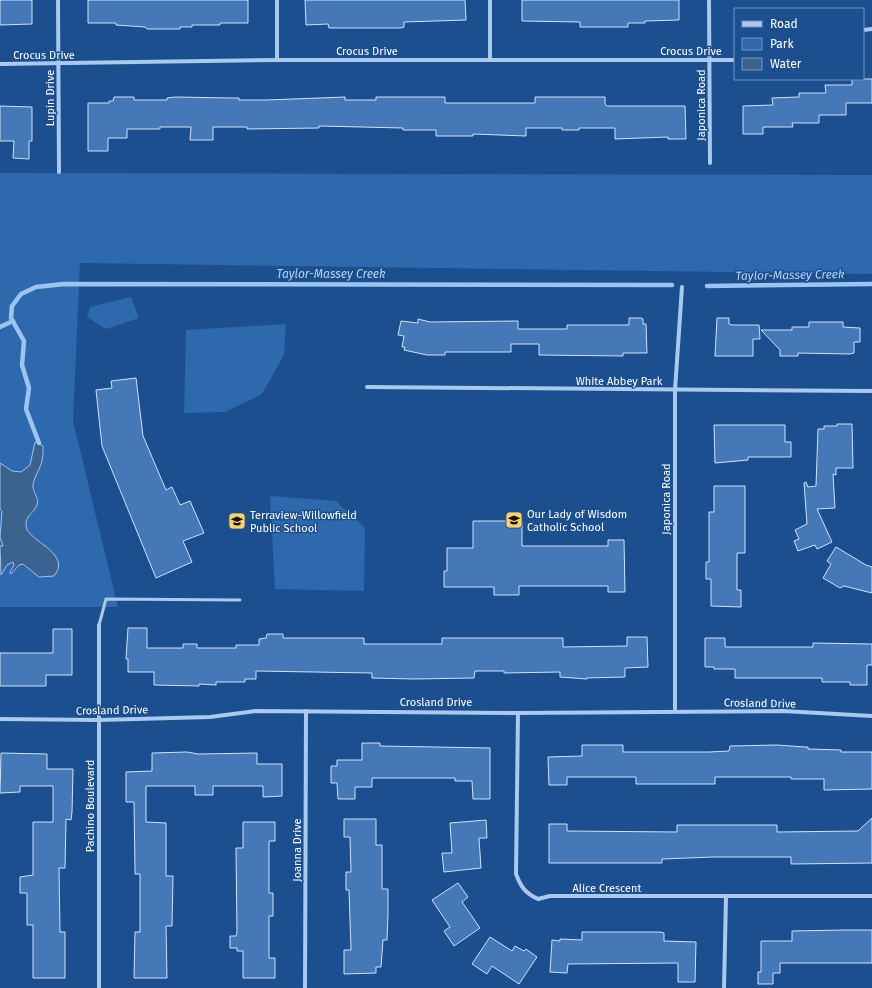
<svg xmlns="http://www.w3.org/2000/svg" width="872" height="988" viewBox="0 0 872 988" font-family="'Fira Sans',sans-serif">
<style>
.green{fill:#2e69ad}
.water{fill:#3c6290;stroke:#9cc4f0}
.lines{fill:none;stroke-linecap:round;stroke-linejoin:round}
.stream{stroke:#9cc4f0;stroke-width:4.5}
.building{fill:#4478b7;stroke:#cfe3fa}
.lane{stroke:#a9c9ee;stroke-width:3}
.street{stroke:#a9c9ee;stroke-width:4}
.labels{text-anchor:middle;stroke-width:3;stroke-linejoin:round;paint-order:stroke}
.street-label{font-size:11px;fill:#fff;stroke:#1b4f8f}
.poi-label{font-size:11px;fill:#fff;stroke:#1b4f8f;text-anchor:start}
.water-label{font-size:12px;font-style:italic;fill:#b5d3f5;stroke:#1b4f8f}
</style>
<rect width="100%" height="100%" fill="#1b4f8f"/>
<g class="green">
<polygon points="0,173 872,175 872,274 80,263 73,421 118,607 0,607"/>
<polygon points="131,297 139,318 106,329 87,317 90,307"/>
<polygon points="286,324 284,355 262,394 225,412 184,413 186,330"/>
<polygon points="270,496 336,501 365,528 364,591 275,589"/>
</g>
<path class="water" d="M 35,442 L 43,446 C 43,451 43,457 42,461 C 40,469 34,477 33,485 C 32,491 40,499 37,505 C 34,513 25,516 26,526 C 27,541 73,553 54,576 L 39,577 L 23,564 L 19,565 L 11,574 L 10,572 L 14,565 L 13,562 L 7,565 L 1,575 L 0,546 L 3,546 L 0,537 L 2,511 L 0,509 L 0,463 L 12,471 L 21,472 L 30,465 Z"/>
<g class="lines">
<g class="stream">
<polyline points="707,286 872,284"/>
<polyline points="0,327 13,321"/>
<polyline points="39,443 26,409 29,388 22,365 24,341 11,318 12,306 21,294 36,287 64,284 672,285"/>
</g>
</g>
<g class="building">
<polygon points="0,0 32,0 32,24 0,25"/>
<polygon points="88,0 248,0 248,23 220,23 220,25 192,25 192,27 180,27 180,29 147,29 145,27 116,25 116,23 88,23"/>
<polygon points="305,0 465,0 466,20 404,22 404,27 401,28 329,28 328,24 306,25"/>
<polygon points="522,0 679,0 679,20 645,21 645,23 628,23 628,27 580,27 580,22 522,21"/>
<polygon points="852,79 872,79 872,103 846,103 846,115 819,115 819,123 792,123 793,127 763,127 763,134 743,134 743,106 773,105 772,98 799,97 799,93 826,93 825,85 852,85"/>
<polygon points="114,97 134,97 134,100 167,100 167,98 175,97 233,98 239,98 239,100 266,100 345,97 345,100 376,100 376,97 445,97 445,103 535,103 535,97 605,97 605,104 607,106 685,106 686,139 668,139 668,137 615,139 615,128 579,128 579,130 562,130 562,128 526,128 526,136 473,134 473,136 436,136 436,130 403,130 403,128 319,126 319,128 247,129 247,127 213,127 213,140 190,140 191,127 160,127 160,129 127,129 127,138 108,138 108,151 88,151 88,103 109,103 109,101 113,101"/>
<polygon points="0,106 32,107 32,141 29,141 29,159 13,158 14,141 0,141"/>
<polygon points="629,318 641,318 643,319 643,324 646,324 647,353 623,353 623,356 539,355 539,344 511,344 511,352 445,352 445,355 427,355 404,350 405,347 402,347 404,336 398,335 401,321 418,323 418,319 430,322 518,321 518,329 567,329 567,325 629,325"/>
<polygon points="717,318 729,318 729,324 732,325 759,325 760,339 753,339 753,356 715,356"/>
<polygon points="809,322 843,322 843,327 860,328 860,342 854,342 854,353 850,354 798,353 798,356 780,356 780,350 761,330 792,330 792,327 809,327"/>
<polygon points="136,378 143,436 166,490 172,487 180,505 190,501 204,533 183,541 192,562 156,578 102,446 96,390 112,388 111,381"/>
<polygon points="837,424 852,424 853,468 836,468 836,475 833,474 835,508 817,509 832,542 817,549 815,545 798,551 794,541 799,539 795,530 807,524 804,483 806,482 808,487 816,486 818,429 824,429 824,426 837,426"/>
<polygon points="714,425 785,425 785,442 791,442 791,457 748,457 748,460 715,463"/>
<polygon points="714,486 745,486 745,553 737,553 737,590 741,590 741,607 711,606 711,579 706,579 706,562 709,562 709,512 714,512"/>
<polygon points="473,521 522,521 522,546 608,546 608,540 624,540 625,592 608,592 608,586 519,586 519,595 494,595 494,587 444,587 444,571 447,571 447,548 473,548"/>
<polygon points="836,547 866,565 872,567 872,593 844,586 840,588 823,578 831,564 827,561"/>
<polygon points="128,628 147,628 147,648 183,648 183,644 197,644 197,648 236,648 236,645 259,645 259,639 266,638 267,634 283,634 283,638 364,638 364,644 442,644 442,638 563,638 563,647 627,646 627,637 647,637 648,667 625,668 625,677 587,678 587,679 560,677 560,672 504,673 504,671 475,671 474,678 413,679 372,678 372,673 256,671 256,679 245,679 245,682 216,682 216,685 199,684 199,686 154,685 154,672 128,672 128,659 126,659"/>
<polygon points="53,629 72,629 72,675 46,675 46,686 0,686 0,653 53,653"/>
<polygon points="705,638 725,638 725,647 813,647 813,643 872,644 872,665 867,665 867,685 850,685 850,682 822,682 822,678 735,678 735,669 714,669 714,667 705,667"/>
<polygon points="362,743 380,743 380,746 490,748 490,799 473,799 472,781 455,781 455,778 372,778 372,787 355,787 355,799 338,799 337,783 331,783 331,766 337,766 337,760 362,760"/>
<polygon points="582,745 623,745 623,752 709,752 729,751 730,746 777,745 805,747 808,747 808,749 841,750 841,752 872,752 872,789 824,790 824,779 791,779 791,777 715,777 715,784 636,784 636,777 567,777 567,785 549,785 548,757 582,756"/>
<polygon points="187,752 198,754 257,753 257,764 282,764 282,796 263,797 263,786 213,786 213,795 195,795 195,786 146,786 146,822 166,823 166,876 173,876 172,926 166,926 167,978 134,978 135,932 140,932 140,874 135,874 135,869 134,802 126,802 126,772 152,771 152,753"/>
<polygon points="1,753 47,754 47,769 73,769 72,812 71,820 66,819 65,868 59,868 60,932 65,932 65,978 33,978 33,925 27,925 27,893 20,893 20,877 33,875 33,822 53,822 53,786 20,786 20,792 0,793"/>
<polygon points="872,818 872,863 791,864 791,857 713,857 662,859 662,863 549,863 549,824 567,824 567,831 677,832 677,825 777,825 777,832 858,831"/>
<polygon points="344,819 376,819 376,845 382,845 382,889 388,889 388,914 387,940 383,940 381,967 376,967 376,973 344,974 344,950 351,950 349,890 346,890 346,872 351,872 350,837 344,837"/>
<polygon points="486,820 487,838 479,838 481,868 444,872 442,853 452,853 450,823"/>
<polygon points="243,822 275,822 275,841 269,841 269,893 273,893 273,916 269,916 269,958 275,958 275,978 243,978 243,951 237,951 237,948 230,948 230,936 236,936 237,932 236,848 243,848"/>
<polygon points="458,883 468,897 462,902 480,928 454,946 444,931 450,927 432,900"/>
<polygon points="845,930 872,930 872,963 780,963 780,973 773,973 773,984 758,984 758,972 761,972 761,941 792,941 792,931"/>
<polygon points="582,932 660,932 664,933 664,941 696,942 695,982 678,982 678,963 568,964 567,973 550,972 552,940 560,941 560,939 582,940"/>
<polygon points="490,937 512,951 515,946 524,951 526,949 537,957 519,984 492,966 487,974 472,964"/>
</g>
<g class="lines">
<polyline class="lane" points="99,625 106,599 240,600"/>
<g class="street">
<polyline points="58,0 59,172"/>
<polyline points="277,0 277,60"/>
<polyline points="490,0 490,59"/>
<polyline points="709,0 710,163"/>
<polyline points="863,30 872,29"/>
<polyline points="0,64 277,60 735,60"/>
<polyline points="367,387 872,391"/>
<polyline points="99,625 99,988"/>
<polyline points="675,711 675,390 682,287"/>
<path d="M 518,713 L 516,874 C 521,887 525,893 538,899 L 550,896 L 872,896"/>
<polyline points="0,719 99,720 210,717 256,711 518,713 783,711 872,716"/>
<polyline points="305,988 306,711"/>
<polyline points="724,988 726,897"/>
</g>
</g>
<defs>
<g id="school-square" transform="scale(0.9)"><rect x="-9" y="-9" width="18" height="18" rx="4" fill="#ffd166" stroke="#1b4f8f"/><path d="M0-5L7-2L0 1L-7-2ZM-4 1L0 2.5L4 1V4Q0 6-4 4Z" fill="#111"/></g>
</defs>
<g fill-rule="evenodd">
<use href="#school-square" x="514" y="520"/>
<use href="#school-square" x="237" y="521"/>
</g>
<g class="labels">
<g class="street-label">
<text x="367" y="55">Crocus Drive</text>
<text x="691" y="55">Crocus Drive</text>
<text x="44" y="59">Crocus Drive</text>
<text transform="translate(50 98) rotate(-90)" y="4">Lupin Drive</text>
<text transform="translate(701 105) rotate(-90)" y="4">Japonica Road</text>
<text x="619" y="385">White Abbey Park</text>
<text transform="translate(666 499) rotate(-90)" y="4">Japonica Road</text>
<text x="436" y="706">Crosland Drive</text>
<text transform="translate(760 703) rotate(1)" y="4">Crosland Drive</text>
<text transform="translate(112 710) rotate(-1)" y="4">Crosland Drive</text>
<text transform="translate(90 806) rotate(-90)" y="4">Pachino Boulevard</text>
<text transform="translate(297 850) rotate(-90)" y="4">Joanna Drive</text>
<text x="607" y="892">Alice Crescent</text>
</g>
<g class="poi-label">
<text x="527" y="518">Our Lady of Wisdom<tspan x="527" dy="13">Catholic School</tspan></text>
<text x="250" y="519">Terraview-Willowfield<tspan x="250" dy="13">Public School</tspan></text>
</g>
<g class="water-label">
<text x="331" y="278">Taylor-Massey Creek</text>
<text transform="translate(790 275) rotate(-1)" y="4">Taylor-Massey Creek</text>
</g>
</g>
<rect x="734" y="8" width="130" height="72" fill="#1b4f8f" stroke="#7695bc"/>
<rect x="742" y="21" width="20" height="6" fill="#a9c9ee" stroke="#7695bc"/>
<text x="770" y="28" font-size="12" fill="#ffffff">Road</text>
<rect x="742" y="38" width="20" height="12" fill="#2e69ad" stroke="#7695bc"/>
<text x="770" y="48" font-size="12" fill="#ffffff">Park</text>
<rect x="742" y="58" width="20" height="12" fill="#3c6290" stroke="#7695bc"/>
<text x="770" y="68" font-size="12" fill="#ffffff">Water</text>
</svg>
